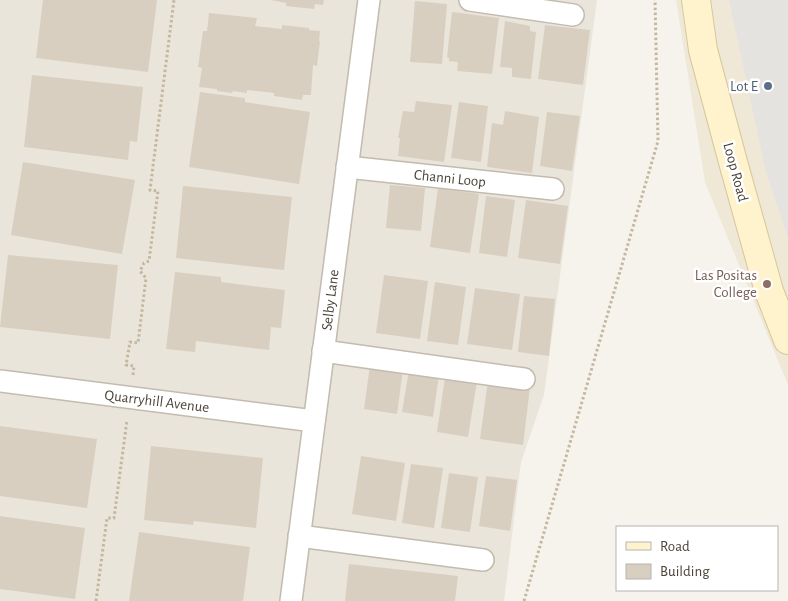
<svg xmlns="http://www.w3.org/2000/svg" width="788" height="601" viewBox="0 0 788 601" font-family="'Alegreya Sans',sans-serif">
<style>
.residential{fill:#eae5da}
.education{fill:#efe8d6}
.parking{fill:#e5e3e0}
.building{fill:#d8cfc1}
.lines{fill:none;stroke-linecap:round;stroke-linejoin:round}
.street-casing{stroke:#c2bbae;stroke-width:24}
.secondary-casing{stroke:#d6c79b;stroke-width:30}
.path{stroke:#c4b79f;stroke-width:3;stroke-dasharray:2.5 2.5;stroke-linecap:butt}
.street{stroke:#fff;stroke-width:21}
.secondary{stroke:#fff3cd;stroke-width:28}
.service-dot{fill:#5c6f8a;stroke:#fff;stroke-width:2}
.education-dot{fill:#8d6e63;stroke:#fff;stroke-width:2}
.labels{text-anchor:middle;stroke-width:5;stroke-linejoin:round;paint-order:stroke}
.service-label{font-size:15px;fill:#4e5e75;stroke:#fff;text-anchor:end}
.street-label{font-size:15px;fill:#4b4439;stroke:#fff}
.education-label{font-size:15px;fill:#785e54;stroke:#fff;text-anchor:end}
</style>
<rect width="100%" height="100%" fill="#f6f3ec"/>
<polygon class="residential" points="0,0 597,0 544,395 521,462 504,601 0,601"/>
<polygon class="education" points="676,0 788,0 788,385 705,182"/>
<polygon class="parking" points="729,0 788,0 788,238 766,173"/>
<g class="building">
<polygon points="43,0 157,0 148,72 36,58"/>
<polygon points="271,0 324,0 323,5 315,4 314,9 286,6 286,3"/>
<polygon points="415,1 447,4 442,64 410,62"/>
<polygon points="452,12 499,18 492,74 457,71 458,62 449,61 449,58 447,57"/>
<polygon points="209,13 257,18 255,26 282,29 282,25 309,28 309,30 320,31 319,41 320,41 317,66 313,65 311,95 303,95 302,100 274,96 274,93 247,90 247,93 233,91 232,93 217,91 217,89 199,87 202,68 198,67 203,31 207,31"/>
<polygon points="505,21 530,26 530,31 536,32 531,79 512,77 512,68 500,67"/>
<polygon points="545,25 590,30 583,85 538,79"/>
<polygon points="32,75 143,87 137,142 130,141 128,160 24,147"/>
<polygon points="200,92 245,98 245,102 310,112 299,184 189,167"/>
<polygon points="416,101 452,105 444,162 398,156 400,138 398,138 403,111 414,112"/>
<polygon points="459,102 488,106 481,162 451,158"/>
<polygon points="505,111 539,117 532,173 487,167 492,123 503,125"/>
<polygon points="547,112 580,116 572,171 540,166"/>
<polygon points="23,162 135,180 122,254 11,235"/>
<polygon points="390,185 425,188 421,231 386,228"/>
<polygon points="183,186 292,197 284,270 176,258"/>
<polygon points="438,188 479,194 470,253 430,247"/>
<polygon points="486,196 515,200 507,257 479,253"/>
<polygon points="526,200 568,206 560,264 518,258"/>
<polygon points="8,255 118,265 110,339 0,327"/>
<polygon points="175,272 221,277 221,282 285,290 281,328 271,327 269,350 196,341 195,352 166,349"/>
<polygon points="384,275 428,281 420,339 376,333"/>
<polygon points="435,282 466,287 458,345 427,341"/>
<polygon points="475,288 520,294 512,350 467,344"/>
<polygon points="524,296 555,299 549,356 518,352"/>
<polygon points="370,365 403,369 397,414 364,409"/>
<polygon points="409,370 439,375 433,417 402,412"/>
<polygon points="445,377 477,381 468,437 437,432"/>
<polygon points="488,381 530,387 523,445 480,439"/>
<polygon points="0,426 97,439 87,508 0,496"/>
<polygon points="151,446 263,458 256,528 194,521 193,525 144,520"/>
<polygon points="361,456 405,463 396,521 352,514"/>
<polygon points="411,464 443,468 434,528 402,523"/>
<polygon points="449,473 478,477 470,532 441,528"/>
<polygon points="486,476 517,480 510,531 479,526"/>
<polygon points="0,516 85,528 75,599 0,589"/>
<polygon points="139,532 250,547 243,601 129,601"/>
<polygon points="349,564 458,576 455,601 345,601"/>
</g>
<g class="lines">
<g class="street-casing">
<g id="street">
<polyline points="470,0 573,15"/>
<polyline points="347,167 553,189"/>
<polyline points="323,351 524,379"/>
<polyline points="0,381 314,421"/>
<polyline points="299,536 483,560"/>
<polyline points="291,601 369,0"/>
</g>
</g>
<g class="secondary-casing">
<polyline id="secondary" points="696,0 703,50 733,162 769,291 788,340"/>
</g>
<g class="path">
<polyline points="133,375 134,366 126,365 130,342 138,343 146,278 140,271 144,263 149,261 158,191 150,190 174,0"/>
<polyline points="96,601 107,518 114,518 127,420"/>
<polyline points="524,601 658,141 655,0"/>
</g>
<use href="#street" class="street"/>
<use href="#secondary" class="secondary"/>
</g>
<circle class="service-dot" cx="768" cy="86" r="5"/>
<circle class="education-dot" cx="767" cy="284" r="5"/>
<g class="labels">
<g class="service-label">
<text x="758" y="91">Lot E</text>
</g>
<g class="street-label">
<text transform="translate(736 172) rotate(75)" y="5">Loop Road</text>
<text transform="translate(450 178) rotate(6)" y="5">Channi Loop</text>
<text transform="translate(330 300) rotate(-83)" y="5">Selby Lane</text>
<text transform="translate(157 401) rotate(7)" y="5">Quarryhill Avenue</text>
</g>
<g class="education-label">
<text x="757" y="280">Las Positas<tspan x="757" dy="17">College</tspan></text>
</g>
</g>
<rect x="616" y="526" width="162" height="65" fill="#ffffff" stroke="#b7b4b0"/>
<rect x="626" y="542" width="25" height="8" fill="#fff3cd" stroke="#b7b4b0"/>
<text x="660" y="551" font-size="15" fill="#4b4439">Road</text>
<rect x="626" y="564" width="25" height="15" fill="#d8cfc1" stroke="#b7b4b0"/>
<text x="660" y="576" font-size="15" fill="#4b4439">Building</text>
</svg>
